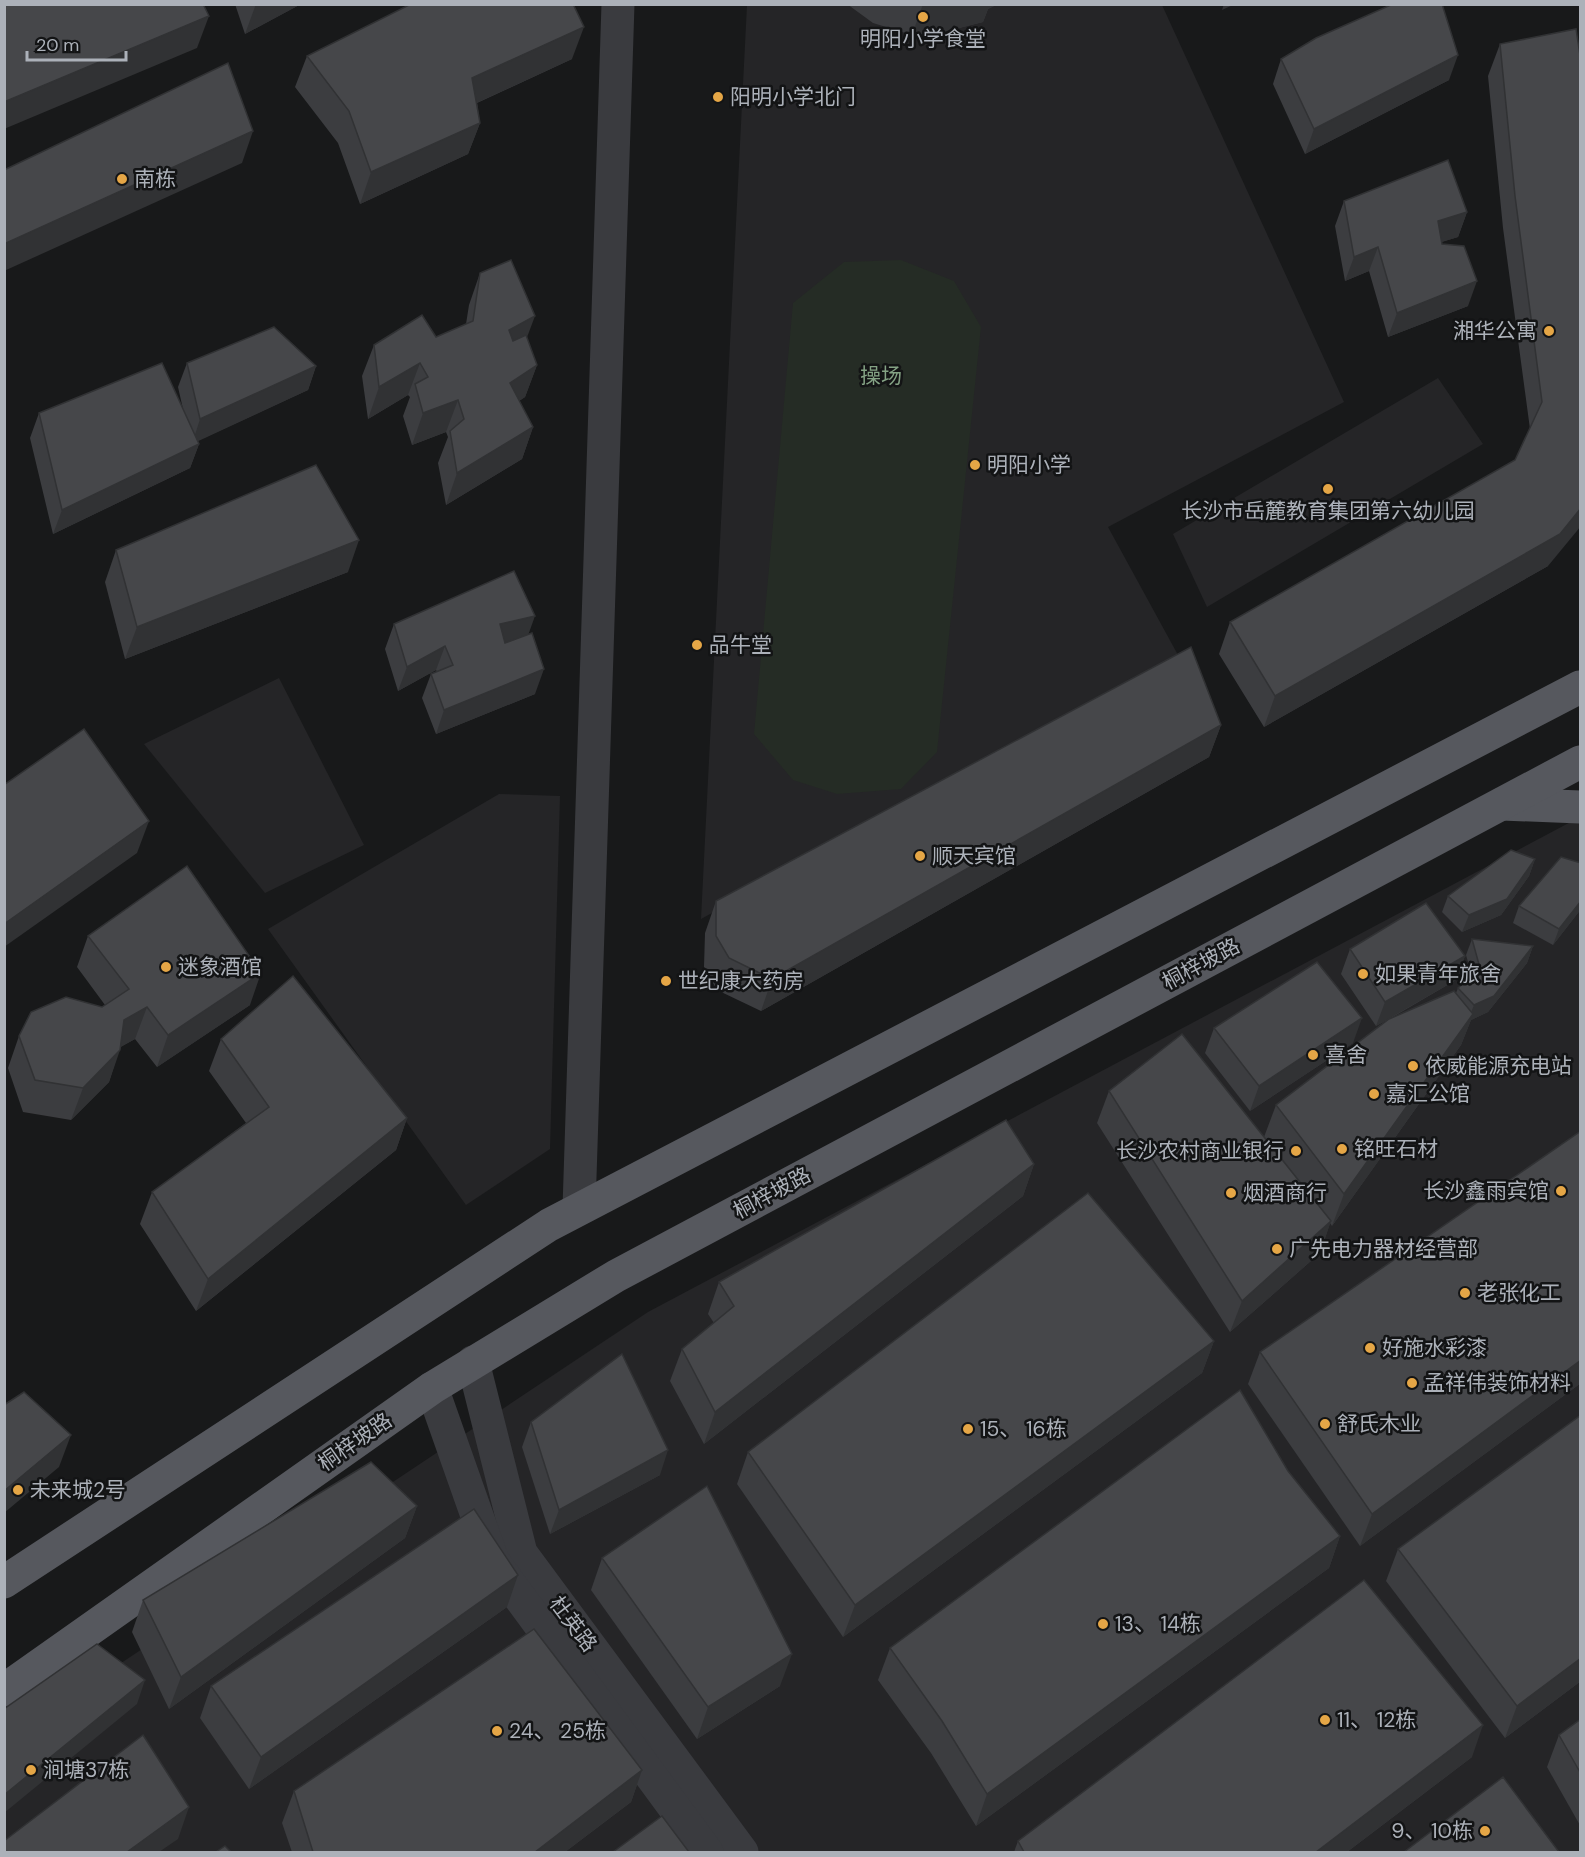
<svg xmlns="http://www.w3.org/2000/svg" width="1585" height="1857" viewBox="0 0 1585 1857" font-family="'DM Sans','Noto Sans SC',sans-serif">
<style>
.built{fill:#252527}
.green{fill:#252c25}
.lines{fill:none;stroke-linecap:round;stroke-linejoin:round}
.street{stroke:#3a3b3f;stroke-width:33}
.primary{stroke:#56585e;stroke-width:33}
.wall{fill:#3c3d40}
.shaded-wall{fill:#313234}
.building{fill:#46474a;stroke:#313234;stroke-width:1.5}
.poi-dot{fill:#e5a646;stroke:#131415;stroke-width:2}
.labels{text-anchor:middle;stroke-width:5;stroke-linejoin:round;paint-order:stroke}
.poi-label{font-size:21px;fill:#acb1b9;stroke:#131415;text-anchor:start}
.park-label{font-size:21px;fill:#84a284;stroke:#131415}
.street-label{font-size:21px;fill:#acb1b9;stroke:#131415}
</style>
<rect width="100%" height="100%" fill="#18191a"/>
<g class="built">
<polygon points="747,5 1162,5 1344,402 1108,527 1178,655 701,919"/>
<polygon points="1438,378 1483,444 1207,607 1173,534"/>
<polygon points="279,678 364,845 265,893 144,744"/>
<polygon points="499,794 560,796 550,1149 466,1205 268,929"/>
<polygon points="1580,817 1580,1852 5,1852 4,1741 648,1312"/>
</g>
<polygon class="green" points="901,260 954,281 981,327 937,752 901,789 837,794 793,780 754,734 793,303 844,262"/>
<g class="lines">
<g class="street">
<polyline points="579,1208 618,4"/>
<polyline points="473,1362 521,1553 742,1852"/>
<polyline points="432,1388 493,1561 707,1852"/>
</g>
<g class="primary">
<polyline points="1502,804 1580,807"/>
<polyline points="4,1582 549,1225 1580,687"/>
<polyline points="4,1690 432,1388 616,1276 1580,762"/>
</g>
</g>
<g class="wall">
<polygon points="235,4 301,4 245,34"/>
<polygon points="847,4 998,4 988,9 983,22 951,30 912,35 873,23"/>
<polygon points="1576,29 1548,566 1264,727 1219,654 1230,622 1515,460 1530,429 1503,228 1488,76 1500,44"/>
<polygon points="307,56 572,59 477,103 480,123 468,154 360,204 338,143 295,87"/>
<polygon points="1281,59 1449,80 1305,154 1273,84"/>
<polygon points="1344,201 1467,212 1458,237 1441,242 1468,306 1388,337 1369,271 1345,281 1335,226"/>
<polygon points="480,273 527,338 537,365 525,397 519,401 533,427 522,459 446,505 438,463 448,437 446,432 412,445 403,416 410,397 408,395 368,419 362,376 374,345 436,337 466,324 469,305"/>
<polygon points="187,363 316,366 308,390 197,441 199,444 190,468 53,534 30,438 39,413 183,409 178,387"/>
<polygon points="116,550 348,572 125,659 105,582"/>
<polygon points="394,624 528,634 535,694 436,734 422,698 431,674 437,672 436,670 398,691 385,649"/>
<polygon points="1221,725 1209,757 761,1011 717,990 704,967 705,933 716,901"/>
<polygon points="1535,859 1529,876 1501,915 1462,932 1442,912 1448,896"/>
<polygon points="1519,906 1581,909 1553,945 1513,923"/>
<polygon points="88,936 250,1005 157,1067 135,1039 120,1047 109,1082 71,1120 23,1112 8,1068 19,1036 102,1007 105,1005 77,967"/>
<polygon points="1472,939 1533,946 1527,963 1488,1012 1471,1020 1461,1045 1332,1226 1330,1223 1320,1253 1230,1332 1097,1123 1109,1091 1279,1156 1264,1137 1276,1105 1387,1020 1376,1026 1341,974 1350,949 1465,956 1456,980 1391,1018 1456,993 1458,988 1472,976 1466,955"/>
<polygon points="1214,1028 1353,1043 1250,1111 1205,1053"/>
<polygon points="221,1039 407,1118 396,1150 196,1311 140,1224 152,1192 246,1123 209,1071"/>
<polygon points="1581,1131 1581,1383 1360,1546 1248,1384 1260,1352"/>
<polygon points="1034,1164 1023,1196 704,1444 670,1381 682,1349 714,1323 708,1314 719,1282"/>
<polygon points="1214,1341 1202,1373 843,1637 737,1484 748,1452"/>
<polygon points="1581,1415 1581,1681 1505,1738 1386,1581 1398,1549"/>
<polygon points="531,1422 660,1475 550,1534 522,1447"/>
<polygon points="1288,1471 1340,1536 1329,1568 976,1826 931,1753 878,1680 890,1648"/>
<polygon points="417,1506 405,1538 169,1709 132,1632 143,1600"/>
<polygon points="602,1558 780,1686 697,1739 591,1590"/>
<polygon points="507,1607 249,1789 200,1718 211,1686"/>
<polygon points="1581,1719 1581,1827 1547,1767 1559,1735"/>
<polygon points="1472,1757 1347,1852 1014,1852 1018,1841"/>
<polygon points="642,1770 631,1802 565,1852 292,1852 282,1823 294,1791"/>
</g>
<g class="shaded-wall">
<polygon points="256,4 301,4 245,34"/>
<polygon points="923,4 998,4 988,9 983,22 951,30 912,35"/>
<polygon points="1224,4 1235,4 1222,10"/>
<polygon points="209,16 197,48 4,129 4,102"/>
<polygon points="584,27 572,59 461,110 472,78"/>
<polygon points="1458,55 1449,80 1305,154 1314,129"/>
<polygon points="480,123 468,154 360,204 371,172"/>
<polygon points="253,131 242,163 4,271 4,244"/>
<polygon points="1467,212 1458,237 1429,246 1438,221"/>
<polygon points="1378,247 1369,271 1345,281 1354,257"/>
<polygon points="1477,281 1468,306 1388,337 1397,313"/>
<polygon points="535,316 523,348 498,362 509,330"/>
<polygon points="420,363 408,395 368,419 379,387"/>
<polygon points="537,365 525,397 498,415 510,383"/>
<polygon points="316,366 308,390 192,444 200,419"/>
<polygon points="458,400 446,432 412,445 423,413"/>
<polygon points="533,427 522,459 446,505 457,473"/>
<polygon points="199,444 190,468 53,534 62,510"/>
<polygon points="1581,508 1581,526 1548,566 1264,727 1275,696"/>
<polygon points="359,540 348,572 125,659 137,627"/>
<polygon points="535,616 526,641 491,649 500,624"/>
<polygon points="445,646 436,670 398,691 407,667"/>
<polygon points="544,669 535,694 436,734 444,710"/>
<polygon points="1221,725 1209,757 761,1011 772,979"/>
<polygon points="149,821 137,853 4,947 4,924"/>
<polygon points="1535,859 1529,876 1501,915 1462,932 1469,915"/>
<polygon points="1581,901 1581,909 1553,945 1559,929"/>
<polygon points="1533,946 1527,963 1488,1012 1471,1020 1461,1045 1332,1226 1344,1194 1468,1020 1474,1005"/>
<polygon points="1465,956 1456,980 1376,1026 1385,1002"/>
<polygon points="261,973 250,1005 157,1067 168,1035"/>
<polygon points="147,1007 135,1039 112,1052 124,1020"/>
<polygon points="1362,1018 1353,1043 1250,1111 1259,1086"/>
<polygon points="120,1050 109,1082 71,1120 83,1088"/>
<polygon points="407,1118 396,1150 196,1311 208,1279"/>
<polygon points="1034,1164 1023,1196 704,1444 715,1412"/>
<polygon points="1331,1221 1320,1253 1230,1332 1242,1301"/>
<polygon points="1214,1341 1202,1373 843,1637 855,1605"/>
<polygon points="1581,1360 1581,1383 1360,1546 1372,1514"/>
<polygon points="71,1435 59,1467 4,1513 4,1491"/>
<polygon points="668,1450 660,1475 550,1534 559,1510"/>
<polygon points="417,1506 405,1538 169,1709 181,1677"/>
<polygon points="1340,1536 1329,1568 976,1826 987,1794"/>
<polygon points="518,1575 507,1607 249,1789 261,1757"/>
<polygon points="792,1654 780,1686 697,1739 708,1707"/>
<polygon points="1581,1658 1581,1681 1505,1738 1517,1706"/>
<polygon points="145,1680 137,1704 4,1813 4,1795"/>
<polygon points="1483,1725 1472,1757 1347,1852 1316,1852"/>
<polygon points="642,1770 631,1802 565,1852 535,1852"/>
<polygon points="189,1807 178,1839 159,1852 127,1852"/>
</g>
<g class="building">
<polygon points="4,4 203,4 209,16 4,102"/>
<polygon points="411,4 573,4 584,27 472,78 480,123 371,172 349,111 307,56"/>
<polygon points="1393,4 1442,4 1458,55 1314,129 1281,59 1316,38"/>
<polygon points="1576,29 1581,62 1581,508 1560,534 1275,696 1230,622 1515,460 1542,402 1515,196 1500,44"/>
<polygon points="228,63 253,131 4,244 4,170"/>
<polygon points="1448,160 1467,212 1438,221 1442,244 1464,246 1477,281 1397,313 1378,247 1354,257 1344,201"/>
<polygon points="511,260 535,316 509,330 513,341 526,335 537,365 510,383 533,427 457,473 450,431 464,419 458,400 423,413 415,384 428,377 420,363 379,387 374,345 422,315 436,337 473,321 480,273"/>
<polygon points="274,327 316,366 200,419 187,363"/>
<polygon points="162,363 199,444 62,510 39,413"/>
<polygon points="316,465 359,540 137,627 116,550"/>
<polygon points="514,571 535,616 500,624 505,643 532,633 544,669 444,710 431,674 453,665 445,646 407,667 394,624"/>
<polygon points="1191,647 1221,725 772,979 729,958 716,936 716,901"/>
<polygon points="84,729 149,821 4,924 4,785"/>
<polygon points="1511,850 1535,859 1507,899 1469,915 1448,896"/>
<polygon points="1561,857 1581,863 1581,901 1559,929 1519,906"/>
<polygon points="187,866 261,973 168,1035 147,1007 124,1020 120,1050 83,1088 35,1080 19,1036 31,1012 66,997 102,1007 129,989 88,936"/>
<polygon points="1426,903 1465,956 1385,1002 1350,949"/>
<polygon points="1472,939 1533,946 1494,996 1474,1005 1458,988 1480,968"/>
<polygon points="1317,962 1362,1018 1259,1086 1214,1028"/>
<polygon points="293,976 407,1118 208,1279 152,1192 269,1107 221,1039"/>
<polygon points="1454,991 1473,1014 1344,1194 1276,1105 1389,1019"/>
<polygon points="1182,1034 1331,1221 1242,1301 1109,1091"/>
<polygon points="1006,1120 1034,1164 715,1412 682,1349 734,1306 719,1282"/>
<polygon points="1581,1131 1581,1360 1372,1514 1260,1352"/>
<polygon points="1088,1193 1214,1341 855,1605 748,1452"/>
<polygon points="622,1354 668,1450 559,1510 531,1422"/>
<polygon points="1240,1390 1288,1471 1340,1536 987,1794 942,1721 890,1648"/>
<polygon points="24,1392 71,1435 4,1491 4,1405"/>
<polygon points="1581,1415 1581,1658 1517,1706 1398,1549"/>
<polygon points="371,1462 417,1506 181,1677 143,1600"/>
<polygon points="707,1486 792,1654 708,1707 602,1558"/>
<polygon points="474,1509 518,1575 261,1757 211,1686"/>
<polygon points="1364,1580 1483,1725 1316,1852 1024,1852 1018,1841"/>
<polygon points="534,1629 642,1770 535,1852 313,1852 294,1791"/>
<polygon points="97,1644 145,1680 4,1795 4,1709"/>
<polygon points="1581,1719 1581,1774 1559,1735"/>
<polygon points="143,1735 189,1807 127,1852 4,1852 4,1841"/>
<polygon points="1503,1777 1559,1852 1404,1852"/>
<polygon points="662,1816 689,1852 613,1852"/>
<polygon points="225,1846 231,1852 216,1852"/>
</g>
<g class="poi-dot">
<circle cx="923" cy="17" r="6"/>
<circle cx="718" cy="97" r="6"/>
<circle cx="122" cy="179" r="6"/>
<circle cx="1549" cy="331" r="6"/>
<circle cx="975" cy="465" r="6"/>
<circle cx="1328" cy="489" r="6"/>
<circle cx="697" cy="645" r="6"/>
<circle cx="920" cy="856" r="6"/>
<circle cx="166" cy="967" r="6"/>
<circle cx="1363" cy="974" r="6"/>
<circle cx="666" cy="981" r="6"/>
<circle cx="1313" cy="1055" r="6"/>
<circle cx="1413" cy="1066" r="6"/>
<circle cx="1374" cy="1094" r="6"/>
<circle cx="1342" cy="1149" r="6"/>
<circle cx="1296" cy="1151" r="6"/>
<circle cx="1561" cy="1191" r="6"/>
<circle cx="1231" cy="1193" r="6"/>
<circle cx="1277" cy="1249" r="6"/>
<circle cx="1465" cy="1293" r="6"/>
<circle cx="1370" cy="1348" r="6"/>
<circle cx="1412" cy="1383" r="6"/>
<circle cx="1325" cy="1424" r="6"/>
<circle cx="968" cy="1429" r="6"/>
<circle cx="18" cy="1490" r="6"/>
<circle cx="1103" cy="1624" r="6"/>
<circle cx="1325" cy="1720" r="6"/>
<circle cx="497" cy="1731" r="6"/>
<circle cx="31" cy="1770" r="6"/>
<circle cx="1485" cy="1831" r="6"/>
</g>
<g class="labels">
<g class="poi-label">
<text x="923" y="46" text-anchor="middle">明阳小学食堂</text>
<text x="730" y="104">阳明小学北门</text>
<text x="134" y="186">南栋</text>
<text x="1537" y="338" text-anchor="end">湘华公寓</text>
<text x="987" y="472">明阳小学</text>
<text x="1328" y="518" text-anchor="middle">长沙市岳麓教育集团第六幼儿园</text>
<text x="709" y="652">品牛堂</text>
<text x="932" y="863">顺天宾馆</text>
<text x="178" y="974">迷象酒馆</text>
<text x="1375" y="981">如果青年旅舍</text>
<text x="678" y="988">世纪康大药房</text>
<text x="1325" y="1062">喜舍</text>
<text x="1425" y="1073">依威能源充电站</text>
<text x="1386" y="1101">嘉汇公馆</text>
<text x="1354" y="1156">铭旺石材</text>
<text x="1284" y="1158" text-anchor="end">长沙农村商业银行</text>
<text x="1549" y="1198" text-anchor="end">长沙鑫雨宾馆</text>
<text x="1243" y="1200">烟酒商行</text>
<text x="1289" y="1256">广先电力器材经营部</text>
<text x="1477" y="1300">老张化工</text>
<text x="1382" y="1355">好施水彩漆</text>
<text x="1424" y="1390">孟祥伟装饰材料</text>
<text x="1337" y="1431">舒氏木业</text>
<text x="980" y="1436">15、 16栋</text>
<text x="30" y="1497">未来城2号</text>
<text x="1115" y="1631">13、 14栋</text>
<text x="1337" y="1727">11、 12栋</text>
<text x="509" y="1738">24、 25栋</text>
<text x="43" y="1777">涧塘37栋</text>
<text x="1473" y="1838" text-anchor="end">9、 10栋</text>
</g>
<g class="park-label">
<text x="881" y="383">操场</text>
</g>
<g class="street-label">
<text transform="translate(1201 964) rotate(-28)" y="7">桐梓坡路</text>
<text transform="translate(772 1193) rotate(-28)" y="7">桐梓坡路</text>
<text transform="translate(355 1442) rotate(-35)" y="7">桐梓坡路</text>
<text transform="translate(573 1624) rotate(53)" y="7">杜英路</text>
</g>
</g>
<rect width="1585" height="1857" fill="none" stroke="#acb1b9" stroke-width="12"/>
<path d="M27 51v9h99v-9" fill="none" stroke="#acb1b9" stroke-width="3"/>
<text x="36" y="51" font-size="18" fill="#acb1b9" stroke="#131415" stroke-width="4.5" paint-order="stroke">20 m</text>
</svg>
